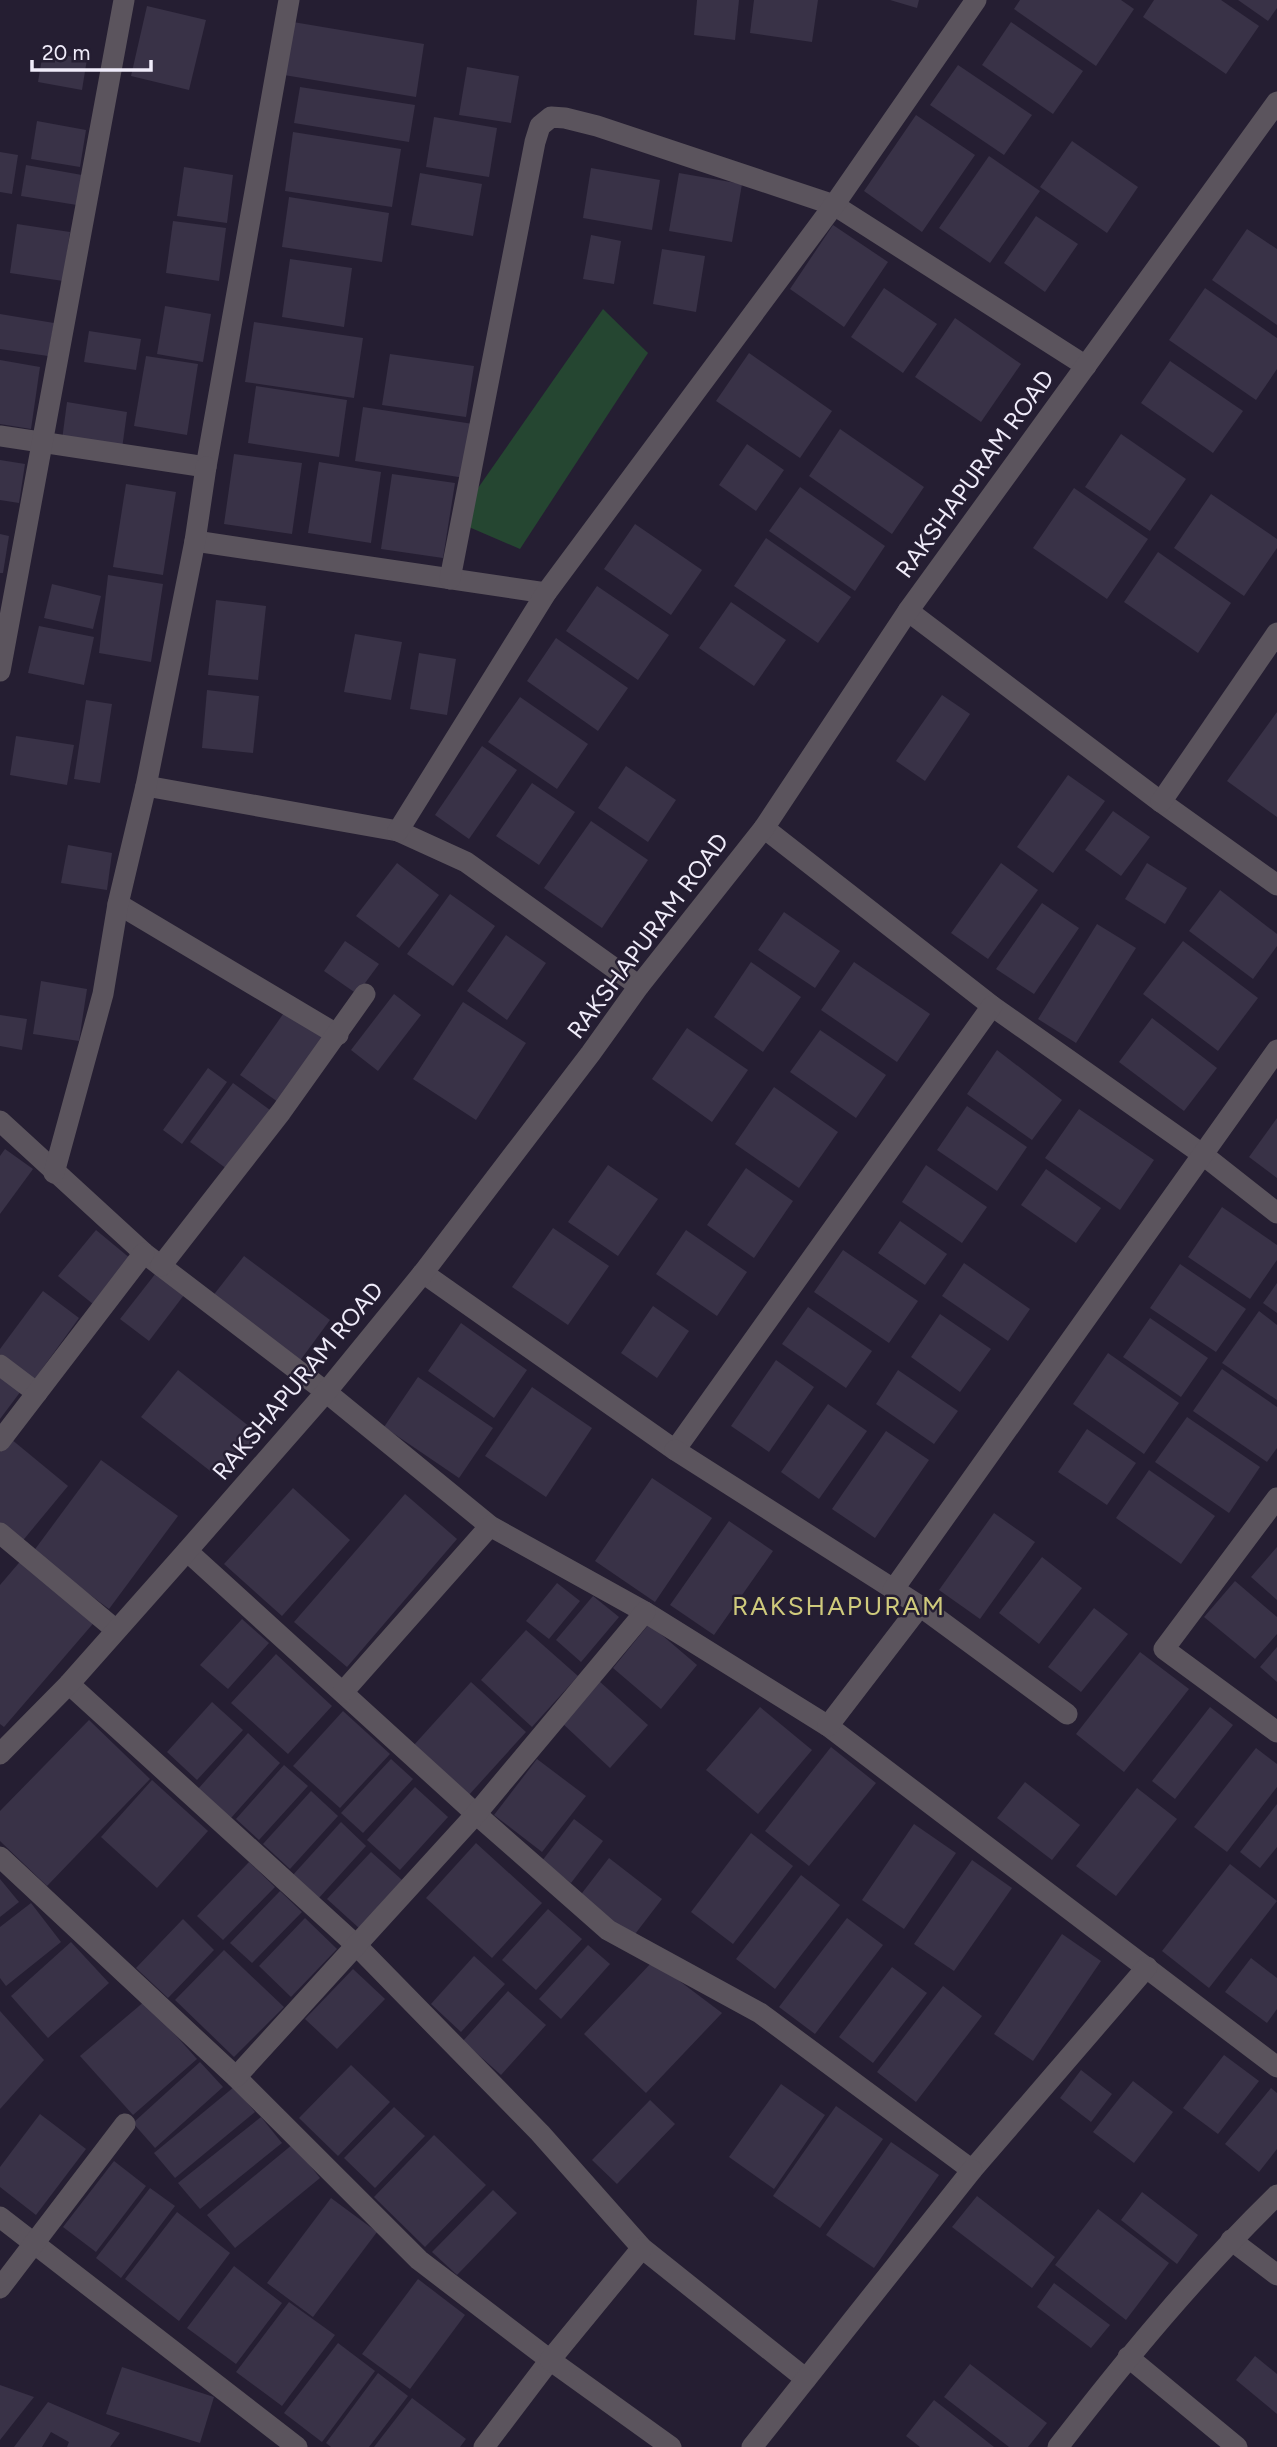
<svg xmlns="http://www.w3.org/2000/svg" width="1277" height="2447" viewBox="0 0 1277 2447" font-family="Figtree,sans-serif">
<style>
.green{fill:#254631}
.building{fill:#393247}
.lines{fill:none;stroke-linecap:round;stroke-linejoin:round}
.minor{stroke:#5b545d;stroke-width:21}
.tertiary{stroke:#5b545d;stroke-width:21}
.labels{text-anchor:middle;stroke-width:5;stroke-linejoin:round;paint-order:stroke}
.street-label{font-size:24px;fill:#f0ecfa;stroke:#251e32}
.neighbourhood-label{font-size:26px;letter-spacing:2px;fill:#cfca7c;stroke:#251e32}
</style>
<rect width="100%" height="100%" fill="#251e32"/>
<polygon class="green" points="603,309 648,353 520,549 455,521"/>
<g class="building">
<polygon points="697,0 739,0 735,40 694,35"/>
<polygon points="754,0 818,0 812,42 750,33"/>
<polygon points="890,0 919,0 917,8"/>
<polygon points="1020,0 1121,0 1134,9 1096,66 1014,9"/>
<polygon points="1154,0 1221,0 1259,26 1226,74 1143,17"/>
<polygon points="1238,0 1277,0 1277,8 1268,21"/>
<polygon points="147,6 206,20 189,90 131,76"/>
<polygon points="293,22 424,44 416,97 284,75"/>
<polygon points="1011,22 1083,71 1053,114 982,65"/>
<polygon points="43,52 87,59 82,90 38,82"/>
<polygon points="958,65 1032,115 1004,155 930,105"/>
<polygon points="467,67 519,76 511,123 459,115"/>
<polygon points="300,87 415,105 409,142 294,123"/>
<polygon points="916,115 975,155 922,232 864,191"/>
<polygon points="434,117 497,128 489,177 426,167"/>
<polygon points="37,121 86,130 80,167 31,159"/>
<polygon points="293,132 401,149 392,207 285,191"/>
<polygon points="1072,141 1138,187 1107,233 1040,187"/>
<polygon points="0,152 18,155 12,194 0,192"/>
<polygon points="989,156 1040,191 990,263 939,228"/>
<polygon points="26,165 82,175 77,205 21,196"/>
<polygon points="184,167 233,175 227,223 177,216"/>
<polygon points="591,168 660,180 652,230 583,218"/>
<polygon points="420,173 482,184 473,236 411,225"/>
<polygon points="679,173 742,184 732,242 669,231"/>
<polygon points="289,197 389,213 382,262 282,247"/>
<polygon points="1036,216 1078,244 1045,292 1004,263"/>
<polygon points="173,221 226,228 219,281 166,273"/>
<polygon points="17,224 70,232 63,281 10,273"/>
<polygon points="833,225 888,262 844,327 790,289"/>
<polygon points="1247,229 1277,249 1277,325 1212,280"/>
<polygon points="591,235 621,241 614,284 583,279"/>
<polygon points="662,249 705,256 696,312 653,304"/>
<polygon points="290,259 352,268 344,327 282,317"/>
<polygon points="884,288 937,324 903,373 851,337"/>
<polygon points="1205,288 1277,338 1277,369 1256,400 1169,340"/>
<polygon points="165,306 211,314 203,362 157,354"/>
<polygon points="0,314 54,323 48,356 0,349"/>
<polygon points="955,318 1021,364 981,422 915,377"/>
<polygon points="254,322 363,338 354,398 245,382"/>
<polygon points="89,331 141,339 136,370 84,362"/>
<polygon points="749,353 832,411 800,458 716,401"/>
<polygon points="390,354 474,366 466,417 382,405"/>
<polygon points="146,356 198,364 187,435 134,426"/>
<polygon points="0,360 40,367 31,429 0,424"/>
<polygon points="1170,361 1243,411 1213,453 1141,403"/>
<polygon points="256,386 347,400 339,457 248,443"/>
<polygon points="67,402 127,412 122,449 62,440"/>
<polygon points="363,407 473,424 465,478 355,461"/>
<polygon points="840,429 924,487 892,534 809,476"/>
<polygon points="1121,434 1186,479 1150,531 1085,487"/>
<polygon points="747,444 784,470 756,511 719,485"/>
<polygon points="234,454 302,463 292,534 224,524"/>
<polygon points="0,460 25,464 19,503 0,500"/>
<polygon points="319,462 381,472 371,543 308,533"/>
<polygon points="392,474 455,483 443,558 381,549"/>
<polygon points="126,484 176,492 163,575 113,567"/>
<polygon points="800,487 885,546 855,591 769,531"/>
<polygon points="1074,488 1148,539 1107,599 1033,548"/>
<polygon points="1211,494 1277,539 1277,548 1244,596 1174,548"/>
<polygon points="635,524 702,570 671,615 604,569"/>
<polygon points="0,534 9,536 3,573 0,573"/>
<polygon points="766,538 851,597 818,643 734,586"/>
<polygon points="1158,552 1231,603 1198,653 1124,602"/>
<polygon points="108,575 163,584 151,662 99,653"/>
<polygon points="52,584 101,596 93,629 44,618"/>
<polygon points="597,586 669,635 638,680 566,631"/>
<polygon points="216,600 266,606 258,680 208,675"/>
<polygon points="731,602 786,640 754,686 699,648"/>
<polygon points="39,626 94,637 84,685 28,673"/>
<polygon points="355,634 402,642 391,700 344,692"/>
<polygon points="556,638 628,688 598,731 527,681"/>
<polygon points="419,653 456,659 447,715 410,709"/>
<polygon points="207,690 259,696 253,753 202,748"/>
<polygon points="942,695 970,714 925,781 896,761"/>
<polygon points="520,697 588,744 557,789 488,742"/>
<polygon points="86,700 112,704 100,783 74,779"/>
<polygon points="1277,712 1277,817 1227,781"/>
<polygon points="16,736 74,745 67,785 10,775"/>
<polygon points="482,746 517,770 469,839 435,815"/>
<polygon points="626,766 676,800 648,842 598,808"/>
<polygon points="1068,775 1105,801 1053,873 1017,847"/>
<polygon points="532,783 575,812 539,865 496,836"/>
<polygon points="1113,811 1150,837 1121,876 1085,850"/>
<polygon points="591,821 648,860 602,928 544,888"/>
<polygon points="68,845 112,853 107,890 61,883"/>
<polygon points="397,863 439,895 399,948 356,916"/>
<polygon points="1001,863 1038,890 988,959 951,933"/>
<polygon points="1147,863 1187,888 1165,924 1125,899"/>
<polygon points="1220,890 1277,934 1277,946 1253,979 1189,931"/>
<polygon points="450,894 495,926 453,986 407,954"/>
<polygon points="1042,903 1079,928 1034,994 996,969"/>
<polygon points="784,912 840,951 815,988 758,950"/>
<polygon points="1097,924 1136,948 1076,1043 1038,1019"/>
<polygon points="506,935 546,963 507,1020 467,991"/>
<polygon points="345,941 379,964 357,994 324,971"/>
<polygon points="1183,941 1258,998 1218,1051 1143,994"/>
<polygon points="751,962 801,997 763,1052 714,1017"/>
<polygon points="854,962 930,1014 897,1062 821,1010"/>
<polygon points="41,981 87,989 79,1041 33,1034"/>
<polygon points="394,994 421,1015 378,1071 351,1050"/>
<polygon points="463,1002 526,1043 476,1120 413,1079"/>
<polygon points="286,1010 324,1037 278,1102 240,1075"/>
<polygon points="0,1015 27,1019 22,1050 0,1046"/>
<polygon points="1152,1018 1217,1068 1184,1111 1119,1062"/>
<polygon points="687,1028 748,1070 712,1122 652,1079"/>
<polygon points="820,1030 886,1075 856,1118 790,1072"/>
<polygon points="997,1050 1062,1100 1032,1140 967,1094"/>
<polygon points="208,1068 227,1082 182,1144 163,1130"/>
<polygon points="233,1083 270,1110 227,1169 190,1142"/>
<polygon points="774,1087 838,1132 799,1188 735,1144"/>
<polygon points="967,1106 1027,1147 997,1191 937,1150"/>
<polygon points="1079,1109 1154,1160 1120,1210 1045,1158"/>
<polygon points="1277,1118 1277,1178 1249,1157"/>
<polygon points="5,1149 33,1169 0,1214 0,1156"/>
<polygon points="608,1165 658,1199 618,1256 568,1222"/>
<polygon points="926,1165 987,1207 962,1243 902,1202"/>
<polygon points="746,1168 793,1201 754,1258 707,1225"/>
<polygon points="1046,1169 1101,1208 1076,1243 1021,1205"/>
<polygon points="1222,1207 1277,1245 1277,1260 1250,1299 1188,1257"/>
<polygon points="900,1221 947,1254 925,1285 878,1253"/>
<polygon points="553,1228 609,1266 568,1325 512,1287"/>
<polygon points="96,1230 131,1259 93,1304 58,1276"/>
<polygon points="686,1230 747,1272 717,1316 656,1274"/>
<polygon points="843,1250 918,1301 889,1343 814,1292"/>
<polygon points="244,1256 330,1320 299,1362 212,1297"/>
<polygon points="964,1263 1030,1309 1008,1341 942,1296"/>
<polygon points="1180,1264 1246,1309 1216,1352 1150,1308"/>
<polygon points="156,1273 184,1295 149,1341 120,1319"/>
<polygon points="1277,1283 1277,1313 1263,1303"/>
<polygon points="43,1291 79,1318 34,1380 0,1354 0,1349"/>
<polygon points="653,1306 689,1331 657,1378 621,1353"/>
<polygon points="808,1307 872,1351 846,1388 782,1344"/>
<polygon points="1259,1311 1277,1325 1277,1400 1222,1363"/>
<polygon points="940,1314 991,1349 960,1392 911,1357"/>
<polygon points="1150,1318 1208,1358 1181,1397 1123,1357"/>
<polygon points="461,1323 527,1370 494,1418 428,1371"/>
<polygon points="1108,1353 1179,1403 1144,1454 1073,1404"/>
<polygon points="776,1360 814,1387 769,1452 731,1426"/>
<polygon points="1222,1369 1277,1407 1277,1448 1267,1462 1193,1411"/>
<polygon points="178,1370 259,1434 223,1481 141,1417"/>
<polygon points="898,1370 958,1411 934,1444 876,1404"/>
<polygon points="0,1375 21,1391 0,1419"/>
<polygon points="418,1377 493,1428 459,1478 384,1427"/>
<polygon points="532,1387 592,1428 546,1497 485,1456"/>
<polygon points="828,1404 867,1431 819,1499 781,1472"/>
<polygon points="1187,1417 1260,1467 1229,1513 1155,1462"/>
<polygon points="1087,1429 1136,1463 1107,1505 1058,1472"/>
<polygon points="886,1431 929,1460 875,1538 832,1509"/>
<polygon points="11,1439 68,1486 20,1544 0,1527 0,1452"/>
<polygon points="101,1460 178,1516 109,1609 33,1552"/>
<polygon points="1149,1470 1215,1516 1181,1564 1116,1518"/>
<polygon points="652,1478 712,1518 655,1602 595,1561"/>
<polygon points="293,1488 350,1540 282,1616 224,1564"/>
<polygon points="405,1494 457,1539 347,1667 294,1622"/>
<polygon points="994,1513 1035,1542 980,1619 939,1590"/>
<polygon points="729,1521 773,1551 714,1635 670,1605"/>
<polygon points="1277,1547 1277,1600 1251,1577"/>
<polygon points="24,1557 97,1619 4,1727 0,1724 0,1585"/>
<polygon points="1042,1557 1082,1588 1039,1644 999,1613"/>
<polygon points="1235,1581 1277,1617 1277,1634 1255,1659 1204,1617"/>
<polygon points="557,1583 580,1601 549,1639 526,1621"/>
<polygon points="593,1596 619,1617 581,1662 556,1640"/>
<polygon points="1094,1608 1128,1634 1081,1692 1048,1667"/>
<polygon points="242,1619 269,1643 228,1689 200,1665"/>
<polygon points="649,1624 697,1665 661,1709 613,1668"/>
<polygon points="526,1630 578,1676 532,1727 481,1680"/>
<polygon points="1277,1647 1277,1682 1260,1667"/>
<polygon points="1140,1652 1189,1689 1124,1772 1076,1734"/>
<polygon points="276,1654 332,1706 288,1754 231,1703"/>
<polygon points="599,1681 648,1725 610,1768 561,1722"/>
<polygon points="471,1682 526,1732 468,1796 413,1746"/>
<polygon points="212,1702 243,1730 197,1780 167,1752"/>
<polygon points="760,1707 812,1750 758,1814 706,1770"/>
<polygon points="1210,1707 1233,1725 1175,1799 1152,1781"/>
<polygon points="343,1711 390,1754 340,1808 293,1766"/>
<polygon points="89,1720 150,1779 47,1886 0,1841 0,1811"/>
<polygon points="248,1733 280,1763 231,1818 198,1789"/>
<polygon points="831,1747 876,1783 809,1866 765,1831"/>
<polygon points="1256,1748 1277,1764 1277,1787 1227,1852 1194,1827"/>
<polygon points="391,1759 413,1779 363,1833 341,1813"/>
<polygon points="537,1759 586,1796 542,1852 494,1815"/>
<polygon points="284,1765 308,1786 259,1840 236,1819"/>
<polygon points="152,1780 208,1831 157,1888 101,1837"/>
<polygon points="1025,1782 1080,1825 1052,1860 997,1818"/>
<polygon points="415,1787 448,1817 400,1870 367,1840"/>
<polygon points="1137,1788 1177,1819 1116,1896 1076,1866"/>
<polygon points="311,1791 338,1816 290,1869 263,1844"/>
<polygon points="1277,1804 1277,1847 1260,1868 1240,1852"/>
<polygon points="574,1819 603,1841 571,1883 542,1861"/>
<polygon points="341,1822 366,1846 318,1899 292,1876"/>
<polygon points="914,1824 956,1853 904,1929 862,1900"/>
<polygon points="751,1833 793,1866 733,1944 691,1912"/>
<polygon points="476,1843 542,1903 492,1958 426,1898"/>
<polygon points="371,1852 402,1880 359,1928 327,1899"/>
<polygon points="609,1858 662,1899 632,1938 579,1897"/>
<polygon points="972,1860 1012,1888 954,1971 914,1944"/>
<polygon points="249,1862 275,1887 223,1940 197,1916"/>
<polygon points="1230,1864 1277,1901 1209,1988 1162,1951"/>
<polygon points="801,1875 840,1905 775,1989 736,1959"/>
<polygon points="0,1879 19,1902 0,1917"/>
<polygon points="280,1891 302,1912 252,1963 230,1943"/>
<polygon points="31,1903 61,1942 6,1986 0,1978 0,1927"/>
<polygon points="548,1909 582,1939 536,1990 502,1960"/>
<polygon points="305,1918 337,1949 291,1997 259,1966"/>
<polygon points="847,1918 883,1945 815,2034 779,2007"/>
<polygon points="183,1919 214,1950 168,1998 136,1968"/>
<polygon points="1062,1934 1101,1961 1033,2061 994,2034"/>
<polygon points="71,1942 109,1983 48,2038 11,1996"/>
<polygon points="588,1945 610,1964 561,2019 539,1999"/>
<polygon points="224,1950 284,2007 234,2057 175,2000"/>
<polygon points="474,1956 505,1984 461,2032 431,2004"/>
<polygon points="1251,1958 1277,1978 1277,2009 1267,2023 1225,1992"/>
<polygon points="653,1961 722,2013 646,2093 584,2034"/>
<polygon points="892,1967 927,1993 873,2063 839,2037"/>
<polygon points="353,1969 385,1999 337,2049 305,2019"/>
<polygon points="943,1986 982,2016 916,2102 877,2072"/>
<polygon points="508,1991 546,2025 501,2075 463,2041"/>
<polygon points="145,2001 197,2059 133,2115 80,2056"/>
<polygon points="0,2011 44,2060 0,2109"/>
<polygon points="1224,2055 1259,2081 1218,2134 1183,2108"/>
<polygon points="200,2062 223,2087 155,2148 133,2123"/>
<polygon points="351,2065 390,2102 338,2156 299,2118"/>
<polygon points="1081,2070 1112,2094 1091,2122 1060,2098"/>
<polygon points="1133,2081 1173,2112 1134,2163 1093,2132"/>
<polygon points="781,2084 825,2115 774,2189 729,2157"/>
<polygon points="234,2087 255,2112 175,2178 154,2153"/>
<polygon points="1271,2088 1277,2093 1277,2149 1259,2172 1225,2144"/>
<polygon points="650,2100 675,2124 617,2184 592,2160"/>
<polygon points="836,2106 883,2139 820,2228 773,2196"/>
<polygon points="394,2107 425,2136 375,2188 344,2158"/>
<polygon points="40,2114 86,2149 36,2215 0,2187 0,2167"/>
<polygon points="261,2117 282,2143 200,2209 178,2183"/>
<polygon points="434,2135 486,2185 425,2247 374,2197"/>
<polygon points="891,2142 939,2175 874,2268 826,2235"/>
<polygon points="293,2144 320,2178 235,2248 207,2215"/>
<polygon points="114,2161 146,2186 96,2252 63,2227"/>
<polygon points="150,2188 175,2206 121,2278 96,2258"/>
<polygon points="493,2190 517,2213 457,2275 432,2252"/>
<polygon points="1142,2192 1198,2235 1177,2264 1121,2220"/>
<polygon points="977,2196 1055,2257 1032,2288 952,2227"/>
<polygon points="331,2198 377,2232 313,2317 267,2283"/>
<polygon points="1098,2209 1169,2263 1126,2320 1055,2265"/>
<polygon points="177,2212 230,2253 179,2321 125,2279"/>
<polygon points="234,2266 282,2303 236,2364 187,2328"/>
<polygon points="418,2279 465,2315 410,2389 362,2354"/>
<polygon points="1054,2283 1110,2325 1091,2348 1037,2307"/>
<polygon points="289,2302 335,2335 282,2406 236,2372"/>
<polygon points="338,2343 375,2371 322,2442 284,2413"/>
<polygon points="1255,2356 1277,2374 1277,2414 1236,2380"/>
<polygon points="970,2364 1047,2423 1028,2447 1009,2447 944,2397"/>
<polygon points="122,2367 214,2397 200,2443 106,2414"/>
<polygon points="378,2373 408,2396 369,2447 331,2447 326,2443"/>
<polygon points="0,2385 34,2397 0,2440"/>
<polygon points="412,2398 466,2439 460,2447 374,2447"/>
<polygon points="934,2400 994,2447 920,2447 906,2436"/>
<polygon points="48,2402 120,2433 110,2447 67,2447 69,2442 51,2432 42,2447 14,2447"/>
</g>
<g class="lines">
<g class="minor">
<polyline points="0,436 206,467 289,0"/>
<polyline points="195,541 546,593"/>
<polyline points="450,579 535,142 540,126 551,117 565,118 597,126 834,205 1086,366"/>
<polyline points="908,611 1161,802 1277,885"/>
<polyline points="0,671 124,0"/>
<polyline points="146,786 398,831 466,862 639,986"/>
<polyline points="1161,802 1277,633"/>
<polyline points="764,828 992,1006 1202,1154 1277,1213"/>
<polyline points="398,831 546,593 834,205 976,0"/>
<polyline points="118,904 338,1035"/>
<polyline points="0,1121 144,1253 326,1392 490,1526 645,1612 828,1726 1277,2067"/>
<polyline points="54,1173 103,994 118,904 146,786 195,541 206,467"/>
<polyline points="161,1266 281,1112 365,994"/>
<polyline points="423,1273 675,1450 992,1006"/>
<polyline points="0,1365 37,1393"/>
<polyline points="0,1441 144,1253"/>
<polyline points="675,1450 920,1606 1067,1714"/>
<polyline points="1277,1498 1164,1649 1277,1732"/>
<polyline points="0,1533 116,1630"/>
<polyline points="187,1551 476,1814 608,1930 760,2013 972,2170 1147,1967"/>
<polyline points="893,1590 1277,1050"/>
<polyline points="69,1684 357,1946 540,2133 642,2248 806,2379"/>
<polyline points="343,1692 490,1526"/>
<polyline points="828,1726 920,1606"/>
<polyline points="0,1857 236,2077 419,2260 550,2360 484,2447"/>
<polyline points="236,2077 476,1814 645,1612"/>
<polyline points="0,2217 297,2447"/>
<polyline points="1231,2240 1277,2275"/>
<polyline points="642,2248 550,2360 671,2447"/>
<polyline points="0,2288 125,2124"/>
<polyline points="1128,2357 1237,2447"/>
<polyline points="752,2447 972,2170"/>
<path d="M 1058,2447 C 1126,2359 1197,2273 1277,2195"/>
</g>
<polyline class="tertiary" points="0,1754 69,1684 187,1551 326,1392 423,1273 591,1053 639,986 764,828 908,611 1277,102"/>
</g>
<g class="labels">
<g class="street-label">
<text transform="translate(975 474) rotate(-54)" y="8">RAKSHAPURAM ROAD</text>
<text transform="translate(648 936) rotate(-53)" y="8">RAKSHAPURAM ROAD</text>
<text transform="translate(298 1381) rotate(-50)" y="8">RAKSHAPURAM ROAD</text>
</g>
<g class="neighbourhood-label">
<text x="839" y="1615">RAKSHAPURAM</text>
</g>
</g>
<path d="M32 60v10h119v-10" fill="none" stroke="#f0ecfa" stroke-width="3.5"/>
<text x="42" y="60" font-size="21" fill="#f0ecfa" stroke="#251e32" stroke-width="5" paint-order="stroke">20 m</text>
</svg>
